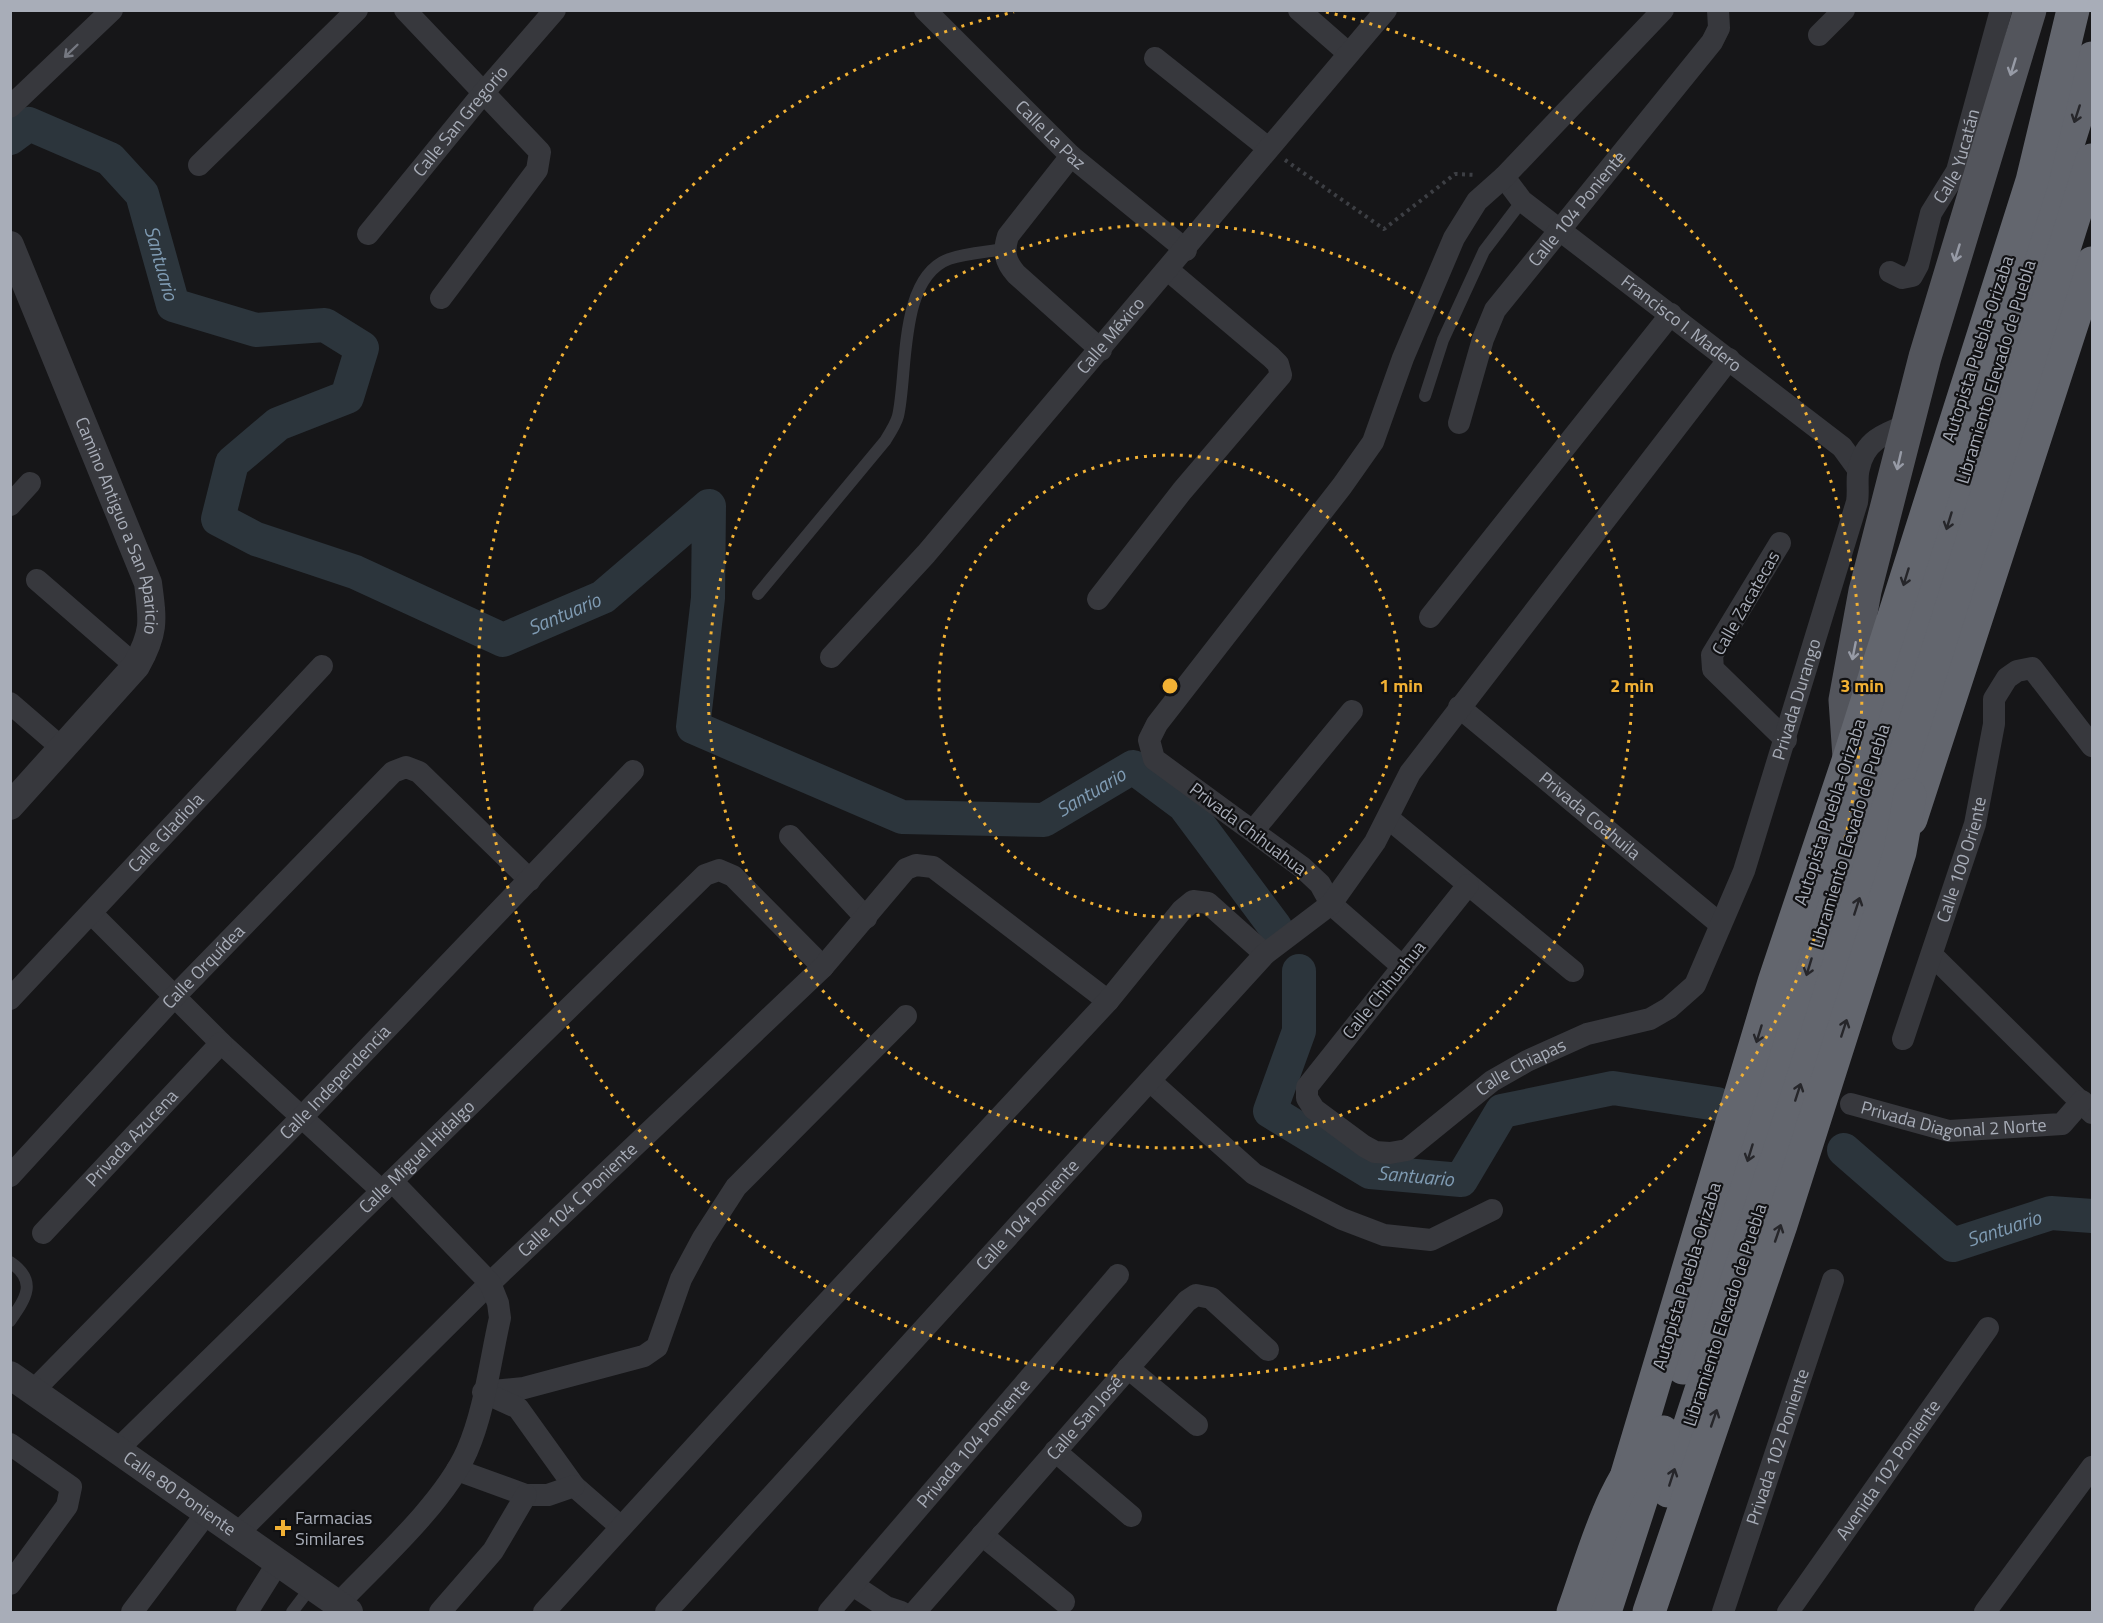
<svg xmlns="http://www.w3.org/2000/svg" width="2103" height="1623" viewBox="0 0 2103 1623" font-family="'Titillium Web',sans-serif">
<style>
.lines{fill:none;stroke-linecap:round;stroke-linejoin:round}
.river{stroke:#2c353c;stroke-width:34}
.path{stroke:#3d3f44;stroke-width:4;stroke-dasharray:3 4.5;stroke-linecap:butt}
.service{stroke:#37383d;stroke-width:12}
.minor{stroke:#37383d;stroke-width:22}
.tertiary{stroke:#37383d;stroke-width:28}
.primary{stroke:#53555c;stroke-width:33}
.motorway{stroke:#63666e;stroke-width:33}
.motorway-bridge{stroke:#63666e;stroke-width:33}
.oneway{stroke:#757881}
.oneway2{stroke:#979ba6}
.oneway3{stroke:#26262a}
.ring{fill:none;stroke:#f2b134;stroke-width:3;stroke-dasharray:3 6}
.poi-dot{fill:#f2b134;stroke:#111113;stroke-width:2}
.labels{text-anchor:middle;stroke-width:4.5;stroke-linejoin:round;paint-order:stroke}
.street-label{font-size:18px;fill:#a8adb8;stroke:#111113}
.poi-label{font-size:18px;fill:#a8adb8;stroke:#111113;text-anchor:start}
.water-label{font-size:20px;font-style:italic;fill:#7f9bb3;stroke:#111113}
.centre{fill:#f2b134;stroke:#111113;stroke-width:3}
.ring-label{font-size:18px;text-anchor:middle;font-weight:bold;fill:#f2b134;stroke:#111113;stroke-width:4.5;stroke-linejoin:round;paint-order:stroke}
</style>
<rect width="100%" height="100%" fill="#161618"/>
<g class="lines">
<g class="river">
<path id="s1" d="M 10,138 L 29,124 L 110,159 L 142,194 L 173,305 L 256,330 L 325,325 L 362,348 L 347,397 L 278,424 L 232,463 L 218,519 L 256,539 L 355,572 L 503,640 L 603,597 L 709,506 L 708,598 L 693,727 L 902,817 L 1044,820 L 1133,767 L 1184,805 L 1275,927"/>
<path id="s2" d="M 1299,971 L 1299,1031 L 1270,1111 L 1370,1172 L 1461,1180 L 1502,1111 L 1613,1088 L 1717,1104"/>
<path id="s3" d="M 1844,1150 L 1953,1245 L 2051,1213 L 2092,1216"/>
</g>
<polyline class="path" points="1285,160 1384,229 1455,174 1476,175"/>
<g class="service">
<polyline points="1425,396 1443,340 1484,251 1522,201"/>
<path d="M 758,594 L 885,441 C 890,433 896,424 898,416 C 908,373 898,278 949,259 C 966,253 987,252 1004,249"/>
<path d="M 10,1262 C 38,1281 26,1298 10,1321"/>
<polyline points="292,1612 311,1587"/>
</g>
<g class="minor">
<polyline points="405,10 540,152 537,170 441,298"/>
<path id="s4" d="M 925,10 L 1071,156 L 1186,250"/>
<polyline points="1299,10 1348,53"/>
<polyline points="1819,35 1844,10"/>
<polyline points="1155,58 1268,148"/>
<polyline points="10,107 112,10"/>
<path d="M 1071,156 L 1008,236 C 1003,252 1005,261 1016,274 L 1101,350"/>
<polyline points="199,165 357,10"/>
<path id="s5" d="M 1504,177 L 1522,201 L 1842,447 L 1858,469"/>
<path id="s6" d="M 368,234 L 484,92 L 555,10"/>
<path id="s7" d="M 1890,272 L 1902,278 L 1912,276 L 1918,265 L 1931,213 L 1957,171 L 2001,10"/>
<path id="s8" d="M 1459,423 L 1483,339 L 1495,310 L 1712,42 L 1719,28 L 1718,10"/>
<polyline points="10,505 30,483"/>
<polyline points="1780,543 1712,655 1713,669 1786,740"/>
<polyline points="37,580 136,666"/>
<polyline points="1098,599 1182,491 1281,375 1278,364 1271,357 1168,270"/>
<polyline points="1430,617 1671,314"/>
<path id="s9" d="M 831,657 L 926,554 L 1386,10"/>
<polyline points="10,703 62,748"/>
<path id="s10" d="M 1459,707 L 1720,924"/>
<polyline points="1388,818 1573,971"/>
<polyline points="1253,831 1352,711"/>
<polyline points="790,836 866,918"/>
<path id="s11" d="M 1468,885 L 1307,1087 L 1307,1098 L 1314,1109 L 1364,1146 L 1375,1152 L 1390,1153 L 1407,1150 L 1492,1081 L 1527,1061 L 1587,1034 L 1650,1019 L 1669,1008 L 1695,985 L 1744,871 L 1857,502 C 1859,491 1856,478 1859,468 C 1865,441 1883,434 1907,425"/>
<polyline points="91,913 221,1043 382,1191"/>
<polyline points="1933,956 2092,1113"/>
<polyline points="1403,967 1331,904 1320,884 1303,868 1154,759 1149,740 1157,724 1342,486 1373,442 1403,358 1454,238 1477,201 1504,177 1663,10"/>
<path id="s12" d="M 10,999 L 322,666"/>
<path id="s13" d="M 1903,1039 L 1975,824 L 1994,724 L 1994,699 L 2007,678 L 2017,671 L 2032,668 L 2092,746"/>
<polyline points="1150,1081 1254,1174 1342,1219 1384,1235 1431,1240 1492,1210"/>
<path id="s14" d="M 1851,1104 L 1949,1131 L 2062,1124 L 2082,1101"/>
<path id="s15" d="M 10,1176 L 175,996 L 393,772 L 406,767 L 419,772 L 530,880"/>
<path id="s16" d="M 43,1233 L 221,1043"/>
<polyline points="1128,1368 1197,1425"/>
<path id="s17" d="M 33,1391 L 303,1116 L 633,771"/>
<polyline points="483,1392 524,1388 644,1356 657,1347 681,1279 703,1238 736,1187 906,1016"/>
<polyline points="485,1393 518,1408 574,1486 621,1527"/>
<polyline points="10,1444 71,1487 67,1506 10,1584"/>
<path id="s18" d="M 118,1449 L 705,875 L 719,870 L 733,876 L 823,967"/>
<polyline points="1055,1451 1131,1516"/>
<polyline points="457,1470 526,1495 548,1495 574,1486"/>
<path id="s19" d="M 237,1534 L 490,1283 L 823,967 L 906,869 L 916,865 L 933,867 L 1108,1001"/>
<polyline points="982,1535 1064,1602"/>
<polyline points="853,1585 886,1607 901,1612"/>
<path d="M 338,1604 C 378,1562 444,1503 467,1451 C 485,1410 490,1361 500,1318 L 498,1303 L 490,1283 L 392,1181"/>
<polyline points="132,1612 206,1514"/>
<polyline points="247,1612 277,1564"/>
<polyline points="440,1612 493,1551 526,1495"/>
<polyline points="544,1612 795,1337 1108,1001 1182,910 1193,901 1208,903 1265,954"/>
<path id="s20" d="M 666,1612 L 1265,954 L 1331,904 L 1375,842 L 1410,773 L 1729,359"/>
<path id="s21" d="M 829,1612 L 1118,1275"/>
<path id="s22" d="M 915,1612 L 1187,1301 L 1196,1295 L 1211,1298 L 1268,1350"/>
<path id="s23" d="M 1723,1612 L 1833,1280"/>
<path id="s24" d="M 1788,1612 L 1988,1328"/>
<polyline points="1985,1612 2092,1467"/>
</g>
<g class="tertiary">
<path id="s25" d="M 10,245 L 148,583 C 153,621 155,632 136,666 L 10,806"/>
<path id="s26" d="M 10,1375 L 349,1612"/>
</g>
<polyline class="primary" points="1849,757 1845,700 1865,591 1925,357 2030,10"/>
<g class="motorway">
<polyline points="1911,819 2092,263"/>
<polyline points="1683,1368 2084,93 2092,58"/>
<polyline points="1627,1474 1774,982 1849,758 2032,181 2073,10"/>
<polyline points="1668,1491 1802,1081 2092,160"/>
<polyline points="1605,1612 1658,1448"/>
<polyline points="1649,1612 1781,1225 1900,852 1910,795"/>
</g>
<path class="motorway-bridge" d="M 1573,1612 C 1595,1552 1612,1475 1663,1432"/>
</g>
<defs><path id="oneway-shaft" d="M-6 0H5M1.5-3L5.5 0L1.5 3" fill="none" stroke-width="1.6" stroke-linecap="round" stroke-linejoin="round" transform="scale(1.5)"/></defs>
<use class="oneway" href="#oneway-shaft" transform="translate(71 51) rotate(136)"/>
<g class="oneway2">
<use href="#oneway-shaft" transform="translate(2013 67) rotate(107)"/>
<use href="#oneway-shaft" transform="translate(1957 253) rotate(107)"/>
<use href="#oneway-shaft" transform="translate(1899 461) rotate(103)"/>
<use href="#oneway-shaft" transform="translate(1854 651) rotate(101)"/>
</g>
<g class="oneway3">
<use href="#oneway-shaft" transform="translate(2077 114) rotate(108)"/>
<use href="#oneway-shaft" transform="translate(1949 521) rotate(107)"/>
<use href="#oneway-shaft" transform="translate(1906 577) rotate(107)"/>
<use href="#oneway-shaft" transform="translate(1857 906) rotate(-72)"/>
<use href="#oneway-shaft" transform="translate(1809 967) rotate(107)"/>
<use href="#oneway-shaft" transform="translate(1844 1028) rotate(-72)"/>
<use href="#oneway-shaft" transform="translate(1759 1034) rotate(107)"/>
<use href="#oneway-shaft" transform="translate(1798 1092) rotate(-72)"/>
<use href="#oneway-shaft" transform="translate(1750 1153) rotate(107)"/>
<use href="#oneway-shaft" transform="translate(1778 1233) rotate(-71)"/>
<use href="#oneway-shaft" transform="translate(1714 1418) rotate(-71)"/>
<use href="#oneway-shaft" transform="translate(1672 1477) rotate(-72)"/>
</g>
<g class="ring">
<circle cx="1170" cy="686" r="231"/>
<circle cx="1170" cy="686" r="462"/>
<path d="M1326 12A692 692 0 1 1 1014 12"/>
</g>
<path class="poi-dot" d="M280 1519h6v6h6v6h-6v6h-6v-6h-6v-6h6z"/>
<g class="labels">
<g class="street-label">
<text dy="6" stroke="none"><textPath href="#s6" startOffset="146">Calle San Gregorio</textPath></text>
<text dy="6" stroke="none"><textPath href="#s4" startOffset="177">Calle La Paz</textPath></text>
<text dy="6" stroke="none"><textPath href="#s7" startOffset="153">Calle Yucatán</textPath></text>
<text dy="6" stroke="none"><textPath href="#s8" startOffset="249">Calle 104 Poniente</textPath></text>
<text dy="6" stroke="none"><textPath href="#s5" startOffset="231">Francisco I. Madero</textPath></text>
<text dy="6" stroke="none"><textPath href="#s9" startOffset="426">Calle México</textPath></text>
<text transform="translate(1978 349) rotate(-72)" y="6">Autopista Puebla-Orizaba</text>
<text transform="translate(1996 372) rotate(-73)" y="6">Libramiento Elevado de Puebla</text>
<text dy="6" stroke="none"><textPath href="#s25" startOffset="302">Camino Antiguo a San Aparicio</textPath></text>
<text transform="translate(1746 603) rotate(-60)" y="6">Calle Zacatecas</text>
<text dy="6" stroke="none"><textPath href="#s11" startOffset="1030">Privada Durango</textPath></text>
<text transform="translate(1830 812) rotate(-72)" y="6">Autopista Puebla-Orizaba</text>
<text dy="6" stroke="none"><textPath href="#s10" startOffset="170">Privada Coahuila</textPath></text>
<text transform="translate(1248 829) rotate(37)" y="6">Privada Chihuahua</text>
<text dy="6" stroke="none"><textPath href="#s12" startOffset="228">Calle Gladiola</textPath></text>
<text transform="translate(1850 836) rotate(-73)" y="6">Libramiento Elevado de Puebla</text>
<text dy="6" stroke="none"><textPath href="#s13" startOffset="189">Calle 100 Oriente</textPath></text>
<text dy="6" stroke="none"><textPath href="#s15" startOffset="285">Calle Orquídea</textPath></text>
<text transform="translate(1384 990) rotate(-51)" y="6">Calle Chihuahua</text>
<text dy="6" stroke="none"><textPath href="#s11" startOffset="531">Calle Chiapas</textPath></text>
<text dy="6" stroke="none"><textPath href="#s17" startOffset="432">Calle Independencia</textPath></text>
<text dy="6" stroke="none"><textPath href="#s14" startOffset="105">Privada Diagonal 2 Norte</textPath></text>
<text dy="6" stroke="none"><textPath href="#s16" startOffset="130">Privada Azucena</textPath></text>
<text dy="6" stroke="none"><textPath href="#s18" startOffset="418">Calle Miguel Hidalgo</textPath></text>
<text dy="6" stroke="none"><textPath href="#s19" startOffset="477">Calle 104 C Poniente</textPath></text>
<text dy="6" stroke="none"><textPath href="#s20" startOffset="537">Calle 104 Poniente</textPath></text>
<text transform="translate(1687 1276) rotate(-73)" y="6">Autopista Puebla-Orizaba</text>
<text transform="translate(1725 1315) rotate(-72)" y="6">Libramiento Elevado de Puebla</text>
<text dy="6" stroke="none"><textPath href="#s22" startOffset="258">Calle San José</textPath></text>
<text dy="6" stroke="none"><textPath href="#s21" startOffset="222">Privada 104 Poniente</textPath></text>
<text dy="6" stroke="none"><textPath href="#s23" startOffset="174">Privada 102 Poniente</textPath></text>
<text dy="6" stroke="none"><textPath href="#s24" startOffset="174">Avenida 102 Poniente</textPath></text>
<text dy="6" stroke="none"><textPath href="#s26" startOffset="207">Calle 80 Poniente</textPath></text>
</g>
<g class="poi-label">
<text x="295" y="1524">Farmacias<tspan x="295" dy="21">Similares</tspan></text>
</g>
<g class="water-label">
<text dy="7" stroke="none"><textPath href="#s1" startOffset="231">Santuario</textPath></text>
<text dy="7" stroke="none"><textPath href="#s1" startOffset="1094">Santuario</textPath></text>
<text dy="7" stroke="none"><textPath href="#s1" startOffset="1922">Santuario</textPath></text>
<text dy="7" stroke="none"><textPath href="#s2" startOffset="308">Santuario</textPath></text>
<text dy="7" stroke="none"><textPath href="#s3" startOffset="198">Santuario</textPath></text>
</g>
</g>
<circle cx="1170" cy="686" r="9" class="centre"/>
<g class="ring-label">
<text x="1401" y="692">1 min</text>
<text x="1632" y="692">2 min</text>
<text x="1862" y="692">3 min</text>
</g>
<rect width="2103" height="1623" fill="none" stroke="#a8adb8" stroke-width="24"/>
</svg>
